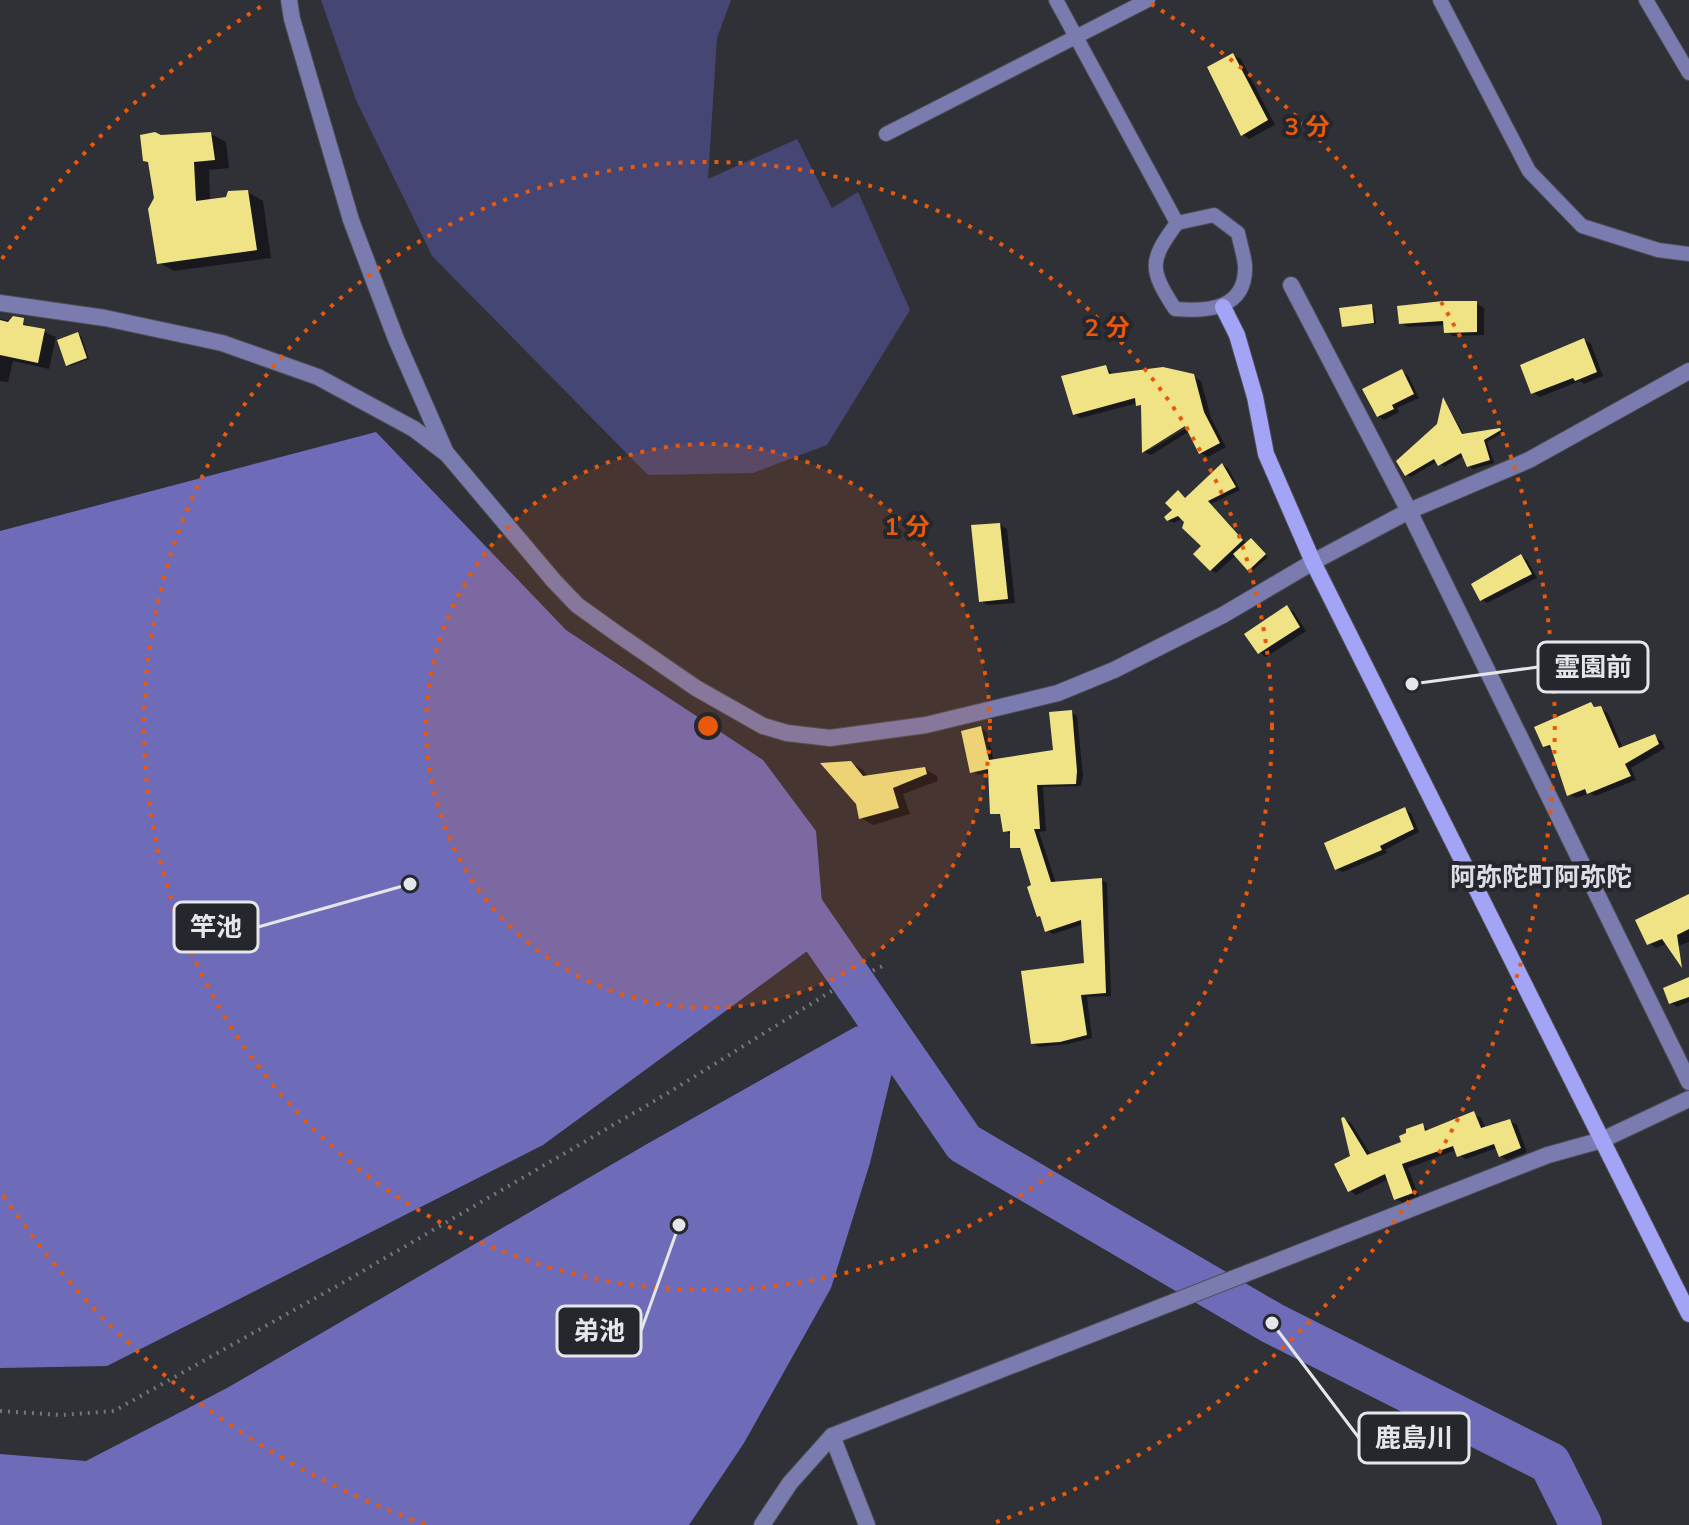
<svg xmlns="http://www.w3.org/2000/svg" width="1689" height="1525" viewBox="0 0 1689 1525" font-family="'Nunito Sans','Noto Sans JP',sans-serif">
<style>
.green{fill:#464674}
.water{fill:#6e6cb8}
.shadow{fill:#0007;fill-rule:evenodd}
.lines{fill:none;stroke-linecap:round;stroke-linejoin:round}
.river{stroke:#6e6cb8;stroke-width:42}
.building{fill:#efe386}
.lane-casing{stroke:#4d4d54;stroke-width:16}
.street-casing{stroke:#4d4d54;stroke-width:18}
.secondary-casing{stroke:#4d4d54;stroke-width:18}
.path{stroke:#75757b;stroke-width:4;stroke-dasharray:2 6;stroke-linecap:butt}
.lane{stroke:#7a7baf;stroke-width:14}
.street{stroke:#7a7baf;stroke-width:16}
.secondary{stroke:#a4a4f7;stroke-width:16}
.ring{fill:none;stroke:#e8590c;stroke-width:4;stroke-dasharray:4 8}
.labels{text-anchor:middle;stroke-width:8;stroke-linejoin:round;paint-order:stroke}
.neighbourhood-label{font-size:26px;font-weight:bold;fill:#dcdde6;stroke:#26272d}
.centre{fill:#e8590c;stroke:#26272d;stroke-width:4}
.ring-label{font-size:24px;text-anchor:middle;font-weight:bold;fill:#e8590c;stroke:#26272d;stroke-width:8;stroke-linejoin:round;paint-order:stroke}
.leader{fill:none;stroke:#e5e6ea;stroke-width:3}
.callout-dot{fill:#e5e6ea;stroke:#26272d;stroke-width:3}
.callout{fill:#26272d;stroke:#e5e6ea;stroke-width:3}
.callout-label{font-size:26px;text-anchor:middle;font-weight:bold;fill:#e5e6ea}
</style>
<rect width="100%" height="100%" fill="#303037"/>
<polygon class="green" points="321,0 731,0 717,38 708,179 797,139 832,208 858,192 910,310 827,445 753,473 648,475 432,256 356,100"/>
<g class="water">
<polygon points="376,432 566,630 763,760 816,831 825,938 543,1145 107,1366 0,1368 0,531"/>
<polygon points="871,1023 896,1056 870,1163 831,1288 744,1443 689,1525 0,1525 0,1454 86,1461 227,1388 647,1144 855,1027"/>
</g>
<g class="shadow">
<polygon points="1233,55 1241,59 1275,125 1249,139 1242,134"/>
<polygon points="211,134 226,142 229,168 209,170 210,201 248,192 263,201 271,258 174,271 158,262 150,209"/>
<polygon points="1476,303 1484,308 1484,335 1453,336 1446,331 1446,325 1408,327 1401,323"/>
<polygon points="1371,306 1374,308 1376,324 1344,326"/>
<polygon points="0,319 23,323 56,337 49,369 13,361 8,382 0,381"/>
<polygon points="78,334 81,336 89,359 70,366 67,364"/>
<polygon points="1584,340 1591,344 1603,376 1584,384 1580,381 1540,397 1532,392"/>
<path d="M 1106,367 L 1114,375 L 1193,376 L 1201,381 L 1211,418 L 1226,447 L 1208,457 L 1201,453 L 1190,431 L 1151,455 L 1144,452 L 1143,407 L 1138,403 L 1081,418 L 1074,414 ZM 1193,419 L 1195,423 L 1148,451 L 1148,447 Z"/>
<polygon points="1402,372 1408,375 1419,398 1397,408 1399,412 1384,420 1378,416"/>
<polygon points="1444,400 1465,436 1500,430 1504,432 1487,442 1494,463 1473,469 1469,466 1464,456 1444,467 1438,461 1411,477 1406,474 1439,425"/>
<polygon points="1223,465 1228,468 1240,490 1211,504 1247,544 1254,542 1268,557 1252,571 1236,555 1216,573 1211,570 1196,554 1204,546 1186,521 1183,518 1174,523 1168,520 1175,510 1178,493 1187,499"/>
<polygon points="1000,525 1007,529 1015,603 988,605 981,601"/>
<polygon points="1521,556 1527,560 1537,578 1487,603 1482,600"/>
<polygon points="1287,608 1294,612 1306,631 1266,657 1259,652"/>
<polygon points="1591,704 1608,713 1623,749 1654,737 1662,741 1665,748 1631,768 1636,780 1595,796 1590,793 1576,798 1569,794 1554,749 1544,746"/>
<polygon points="1071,712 1077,716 1083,775 1081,786 1043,787 1046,831 1039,832 1056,883 1101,880 1107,883 1111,996 1087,997 1092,1038 1068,1044 1039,1047 1032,1043 1087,965 1084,924 1053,934 1047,931 1042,918 1039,916 1023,850 1012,847 1012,835 1005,831 1002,816 992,812 990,772 978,775 972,771 981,728 987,732 994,762 1055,752"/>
<polygon points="851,763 863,770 868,777 925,769 937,776 938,781 903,794 910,814 873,825 861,818"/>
<polygon points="1405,809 1411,813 1419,832 1385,850 1387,853 1343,872 1336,869"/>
<polygon points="1689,899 1689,942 1674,947 1668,943 1656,948 1649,943"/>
<polygon points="1689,979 1689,1002 1677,1007 1671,1003"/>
<polygon points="1474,1114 1481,1118 1486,1129 1510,1121 1517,1125 1527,1152 1507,1160 1500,1156 1497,1148 1466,1159 1458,1155 1456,1150 1408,1168 1419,1197 1403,1203 1396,1199 1389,1179 1356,1195 1349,1190 1352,1157 1344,1119 1351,1123 1371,1155 1403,1143 1422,1126 1429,1130"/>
</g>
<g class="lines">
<polyline class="river" points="794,896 964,1143 1272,1323 1550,1463 1581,1525"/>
</g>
<g class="building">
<polygon points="1233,53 1268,120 1241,136 1207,67"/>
<polygon points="155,132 161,135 211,132 215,160 194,162 196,201 226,197 228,191 248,190 257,250 157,264 148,209 154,198 148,162 143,161 140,135"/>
<polygon points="1443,301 1477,301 1477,332 1444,333 1443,321 1399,324 1397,306"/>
<polygon points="1372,304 1374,323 1342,327 1339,308"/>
<polygon points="13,316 24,318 23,325 45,329 38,363 0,355 0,320 8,322"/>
<polygon points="78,332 87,358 66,366 57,340"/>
<polygon points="1584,338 1597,372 1575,381 1573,378 1531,394 1520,365"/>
<polygon points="1106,365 1109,374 1163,367 1194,374 1204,412 1220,443 1199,454 1185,426 1142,453 1141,405 1136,406 1135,398 1073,415 1061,376"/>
<polygon points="1402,369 1414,394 1392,405 1394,409 1377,417 1362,389"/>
<polygon points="1443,397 1462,434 1500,428 1501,430 1484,440 1490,460 1467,467 1461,453 1438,466 1434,459 1405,476 1396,461 1437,424"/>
<polygon points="1222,463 1236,487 1208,501 1243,540 1210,571 1193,554 1201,546 1182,528 1184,522 1178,516 1167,521 1164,517 1172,510 1165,503 1178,490 1185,498"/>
<polygon points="1000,523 1008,599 979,602 971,525"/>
<polygon points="1251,538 1266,554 1248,571 1233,554"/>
<polygon points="1521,554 1532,574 1480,601 1471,584"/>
<polygon points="1287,605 1300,627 1258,654 1244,634"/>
<polygon points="1591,702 1594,707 1601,706 1619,748 1655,734 1659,744 1625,764 1631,776 1587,794 1585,789 1567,796 1550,745 1543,747 1534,727"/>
<polygon points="1072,710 1077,771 1076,784 1037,785 1040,829 1034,829 1051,882 1102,878 1106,993 1081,995 1087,1035 1060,1042 1031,1044 1021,971 1084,963 1081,920 1045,932 1040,916 1037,917 1027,887 1031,885 1020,848 1010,848 1010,831 1003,832 1000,814 990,814 988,769 970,773 961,731 981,726 989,760 1053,750 1049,712"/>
<polygon points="851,761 863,776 925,767 927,774 893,788 899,808 859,819 856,804 820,763"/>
<polygon points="1405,807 1414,829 1380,846 1382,850 1335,870 1324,843"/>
<polygon points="1689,894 1689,929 1677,935 1682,968 1662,939 1647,945 1635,920"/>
<polygon points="1689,977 1689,997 1669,1004 1663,988"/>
<polygon points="1474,1111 1481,1128 1510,1119 1521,1148 1499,1157 1494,1144 1457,1157 1453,1146 1402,1164 1413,1193 1394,1200 1385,1174 1348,1192 1334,1164 1350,1156 1341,1118 1344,1117 1367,1155 1401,1142 1399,1136 1406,1133 1406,1129 1423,1123 1425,1131"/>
</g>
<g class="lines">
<g class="lane-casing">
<g id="lane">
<polyline points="1056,0 1177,223"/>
<polyline points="1440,0 1529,171 1582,226 1658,250 1689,254"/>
<polyline points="1646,0 1689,73"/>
<polyline points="886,134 1148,0"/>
<path d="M 1214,215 L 1238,233 C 1240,243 1244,255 1245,265 C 1247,309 1208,312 1175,309 C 1149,269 1149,261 1177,223 Z"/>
</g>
</g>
<g class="street-casing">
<g id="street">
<polyline points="289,0 292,19 351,220 396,339 446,453"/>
<polyline points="1291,285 1409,511 1689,1082"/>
<polyline points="0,303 105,318 222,343 318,377 414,429 447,454 554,581 577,605 616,633 696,688 763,726 787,733 830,738 926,725 1058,693 1114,670 1223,615 1313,562 1409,511 1529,460 1689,371"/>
<polyline points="832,1436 867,1525"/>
<polyline points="762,1525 790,1483 832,1436 1548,1155 1602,1140 1689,1099"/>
</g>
</g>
<g class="secondary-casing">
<polyline id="secondary" points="1223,307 1237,335 1255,397 1266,454 1313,562 1689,1314"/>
</g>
<polyline class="path" points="0,1411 61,1415 114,1411 344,1282 668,1093 843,984 883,966"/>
<use href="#lane" class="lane"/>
<use href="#street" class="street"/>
<use href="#secondary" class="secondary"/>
</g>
<circle cx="708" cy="726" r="282" fill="#e8590c" fill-opacity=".12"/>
<g class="ring">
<circle cx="708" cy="726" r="282"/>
<circle cx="708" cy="726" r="564"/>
<path d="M425 1524A847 847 0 0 1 2 1193M2 259A847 847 0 0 1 265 4M1151 4A847 847 0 0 1 991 1524"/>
</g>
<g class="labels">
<g class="neighbourhood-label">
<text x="1541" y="886">阿弥陀町阿弥陀</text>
</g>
</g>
<circle cx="708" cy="726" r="12" class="centre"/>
<g class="ring-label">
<text x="1307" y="135">3 分</text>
<text x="1107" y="336">2 分</text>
<text x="907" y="535">1 分</text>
</g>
<path class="leader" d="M1412 684L1538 667M410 884L258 927M679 1225L641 1331M1272 1323L1359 1438"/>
<g class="callout-dot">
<circle cx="1412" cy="684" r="8"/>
<circle cx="410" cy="884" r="8"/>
<circle cx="679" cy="1225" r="8"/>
<circle cx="1272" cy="1323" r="8"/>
</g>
<g class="callout">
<rect x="1538" y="642" width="110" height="50" rx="8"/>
<rect x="174" y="902" width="84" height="50" rx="8"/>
<rect x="557" y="1306" width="84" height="50" rx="8"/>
<rect x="1359" y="1413" width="110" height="50" rx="8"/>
</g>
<g class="callout-label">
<text x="1593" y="676">霊園前</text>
<text x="216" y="936">竿池</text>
<text x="599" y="1340">弟池</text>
<text x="1414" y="1447">鹿島川</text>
</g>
</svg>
